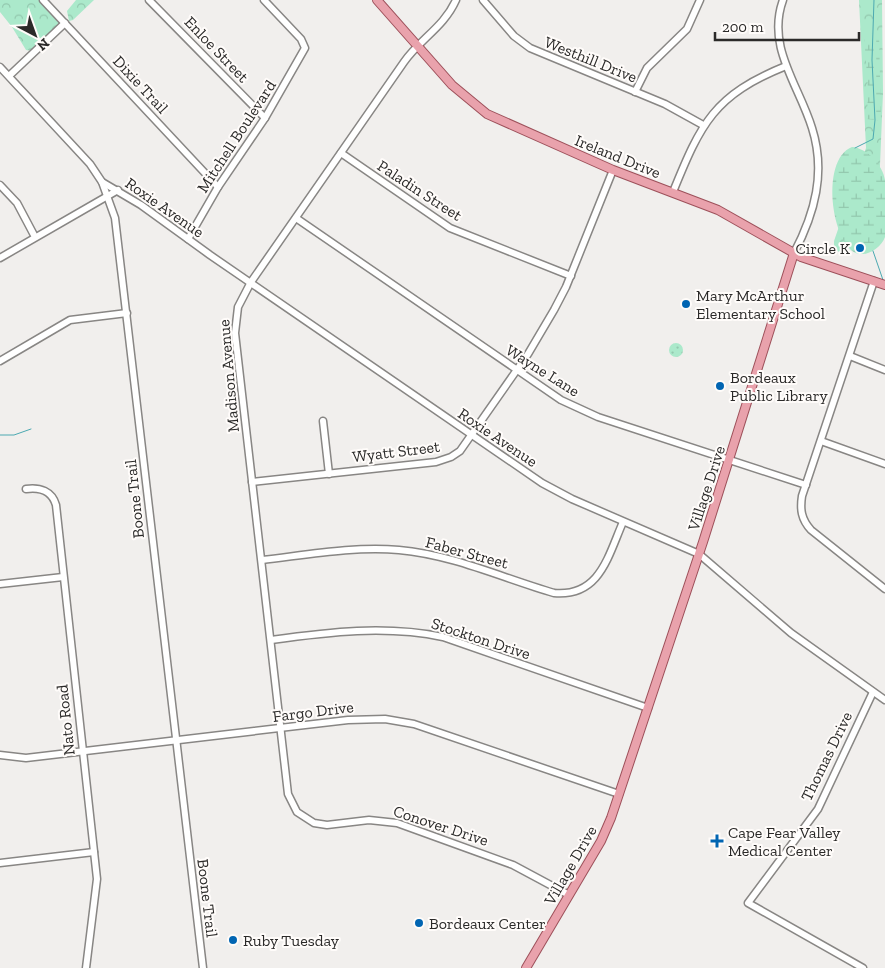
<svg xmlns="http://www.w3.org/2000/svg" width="885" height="968" viewBox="0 0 885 968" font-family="'Zilla Slab',serif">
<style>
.forest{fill:url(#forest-crowns)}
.wetland{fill:url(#wetland-marsh)}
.park{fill:url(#park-dots)}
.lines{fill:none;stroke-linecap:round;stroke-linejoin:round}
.stream{stroke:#4ca9b1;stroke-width:1}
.minor-casing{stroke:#888684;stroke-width:9}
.major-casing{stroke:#9d505a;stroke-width:10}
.minor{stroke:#fff;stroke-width:6}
.major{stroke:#e9a2ac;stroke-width:8}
.poi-dot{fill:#0165b2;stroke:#fffcfa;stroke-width:2}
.labels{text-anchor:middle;stroke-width:4;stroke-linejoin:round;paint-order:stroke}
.street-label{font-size:16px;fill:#2b2a29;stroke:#fffcfa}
.poi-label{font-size:16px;fill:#2b2a29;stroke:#fffcfa;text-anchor:start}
</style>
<defs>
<pattern id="forest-crowns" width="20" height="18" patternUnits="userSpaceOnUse" patternTransform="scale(1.25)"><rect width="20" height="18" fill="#abe9cb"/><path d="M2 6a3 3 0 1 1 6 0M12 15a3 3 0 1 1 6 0" fill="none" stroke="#93c8ae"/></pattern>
<pattern id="wetland-marsh" width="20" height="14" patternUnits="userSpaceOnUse" patternTransform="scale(1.25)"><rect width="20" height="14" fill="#abe9cb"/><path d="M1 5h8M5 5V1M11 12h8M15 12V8" fill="none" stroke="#93c8ae"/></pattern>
<pattern id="park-dots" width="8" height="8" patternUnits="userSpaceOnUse" patternTransform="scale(1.25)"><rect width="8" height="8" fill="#abe9cb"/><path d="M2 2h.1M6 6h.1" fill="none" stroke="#93c8ae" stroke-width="1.8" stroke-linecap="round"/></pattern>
</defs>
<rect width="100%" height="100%" fill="#f1efed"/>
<g class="forest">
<polygon points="0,0 39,0 59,22 59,26 32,51 26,50 12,27 0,12"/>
<polygon points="76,0 94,0 73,20 69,21 67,11"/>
<polygon points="859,0 882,0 883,93 879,189 845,248 839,252 834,248 834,241 866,148"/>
</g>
<g class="wetland">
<polygon points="874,33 879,33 881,121 867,119 868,89 864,35"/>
<path d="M 852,147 C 867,148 883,165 885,180 C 885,191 885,203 885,214 C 885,221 885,231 885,237 C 882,246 870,255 861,254 C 833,254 818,160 852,147 Z"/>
</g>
<circle class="park" cx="676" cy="350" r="7"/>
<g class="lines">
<g class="stream">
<polyline points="855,148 873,139 875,120 872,60 874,0"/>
<polyline points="873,251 883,280"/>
<polyline points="0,435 14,435 31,429"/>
</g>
<g class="minor-casing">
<g id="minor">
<polyline points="43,0 218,187"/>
<polyline points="149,0 265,118"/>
<path d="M 456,0 C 444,27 420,39 404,62 L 251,282 L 238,307 L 235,333 L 288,794 L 297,812 L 314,823 L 327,825 L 369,820 L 397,823 L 513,865 L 569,895"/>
<polyline points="483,0 514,36 530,48 665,104 703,125"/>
<path d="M 783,0 C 766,47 799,85 812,128 C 826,172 815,213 794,253"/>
<polyline points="0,67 90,164 102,182 115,218 203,968"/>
<polyline points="9,76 65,23"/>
<polyline points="635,92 647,68 687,29 700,0"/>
<polyline points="341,153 450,228 571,276"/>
<polyline points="102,182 141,205 210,255 542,483 572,499 699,554 791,633 885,700"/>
<polyline points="0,185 17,203 35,237"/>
<path d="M 673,192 C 701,123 714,95 786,66"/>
<polyline points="296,218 561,400 598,417 806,485"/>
<polyline points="188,239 218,187 265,118 305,48 301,39 264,0"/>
<polyline points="0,258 118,190"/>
<path d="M 874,281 L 802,496 C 800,509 801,519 811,530 L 885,589"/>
<polyline points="850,356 885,370"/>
<polyline points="0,361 70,320 127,313"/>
<polyline points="323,421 329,474"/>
<polyline points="821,441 885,464"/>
<polyline points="252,482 436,462 451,457 460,451 528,354 554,310 566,287 613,170"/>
<path d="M 26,489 C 40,487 52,491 56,505 L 97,879 L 86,968"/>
<path d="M 262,560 C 306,555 354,546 399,550 C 454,555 502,578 554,593 C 600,597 608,556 623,522"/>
<polyline points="0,584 63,577"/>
<path d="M 271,640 C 329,632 385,625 443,637 L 648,708"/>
<polyline points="0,755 26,758 348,720 385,719 414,724 619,794"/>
<polyline points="0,863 94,852"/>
<polyline points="863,968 748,903 818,809 873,692"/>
</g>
</g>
<g class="major-casing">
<g id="major">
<polyline points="377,0 452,85 487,114 613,170 718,210 801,257 885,285"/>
<polyline points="526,968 601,841 611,818 703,542 794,253"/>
</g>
</g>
<use href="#minor" class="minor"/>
<use href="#major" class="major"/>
</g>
<g class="poi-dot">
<circle cx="860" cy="248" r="5"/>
<circle cx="686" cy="304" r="5"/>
<circle cx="720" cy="386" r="5"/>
<path d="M714.5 833.5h5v5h5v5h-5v5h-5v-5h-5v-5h5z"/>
<circle cx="419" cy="923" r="5"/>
<circle cx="233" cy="940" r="5"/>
</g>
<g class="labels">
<g class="street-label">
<text transform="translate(217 49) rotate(46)" y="6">Enloe Street</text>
<text transform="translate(591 59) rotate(22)" y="6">Westhill Drive</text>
<text transform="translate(141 84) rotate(47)" y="6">Dixie Trail</text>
<text transform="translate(236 136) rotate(-57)" y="6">Mitchell Boulevard</text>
<text transform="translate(618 156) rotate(22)" y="6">Ireland Drive</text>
<text transform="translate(420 190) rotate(33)" y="6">Paladin Street</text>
<text transform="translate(165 207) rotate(35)" y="6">Roxie Avenue</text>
<text transform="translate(543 370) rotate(32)" y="6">Wayne Lane</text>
<text transform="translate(228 376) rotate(-95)" y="6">Madison Avenue</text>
<text transform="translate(498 437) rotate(34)" y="6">Roxie Avenue</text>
<text transform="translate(396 451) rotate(-7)" y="6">Wyatt Street</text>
<text transform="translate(706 488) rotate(-72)" y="6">Village Drive</text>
<text transform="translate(134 499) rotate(-96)" y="6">Boone Trail</text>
<text transform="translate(467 552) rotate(15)" y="6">Faber Street</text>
<text transform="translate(481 638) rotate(18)" y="6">Stockton Drive</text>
<text transform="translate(313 711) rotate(-7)" y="6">Fargo Drive</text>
<text transform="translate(65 720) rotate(-96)" y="6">Nato Road</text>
<text transform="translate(826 756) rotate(-64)" y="6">Thomas Drive</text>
<text transform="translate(441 825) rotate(18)" y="6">Conover Drive</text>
<text transform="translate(570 865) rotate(-60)" y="6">Village Drive</text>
<text transform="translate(208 898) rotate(83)" y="6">Boone Trail</text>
</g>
<g class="poi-label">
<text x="850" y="254" text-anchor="end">Circle K</text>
<text x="696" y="301">Mary McArthur<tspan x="696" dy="18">Elementary School</tspan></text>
<text x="730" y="383">Bordeaux<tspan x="730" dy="18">Public Library</tspan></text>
<text x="728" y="838">Cape Fear Valley<tspan x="728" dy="18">Medical Center</tspan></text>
<text x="429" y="929">Bordeaux Center</text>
<text x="243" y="946">Ruby Tuesday</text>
</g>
</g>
<g transform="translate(35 35) rotate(139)" stroke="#fffcfa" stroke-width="4" paint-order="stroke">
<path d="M0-4L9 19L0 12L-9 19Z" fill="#2b2a29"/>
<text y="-8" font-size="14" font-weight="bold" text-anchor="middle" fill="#2b2a29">N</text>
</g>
<path d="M715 32v8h144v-8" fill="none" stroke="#2b2a29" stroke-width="2.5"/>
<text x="722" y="32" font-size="15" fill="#2b2a29" stroke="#fffcfa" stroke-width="4" paint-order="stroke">200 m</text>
</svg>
